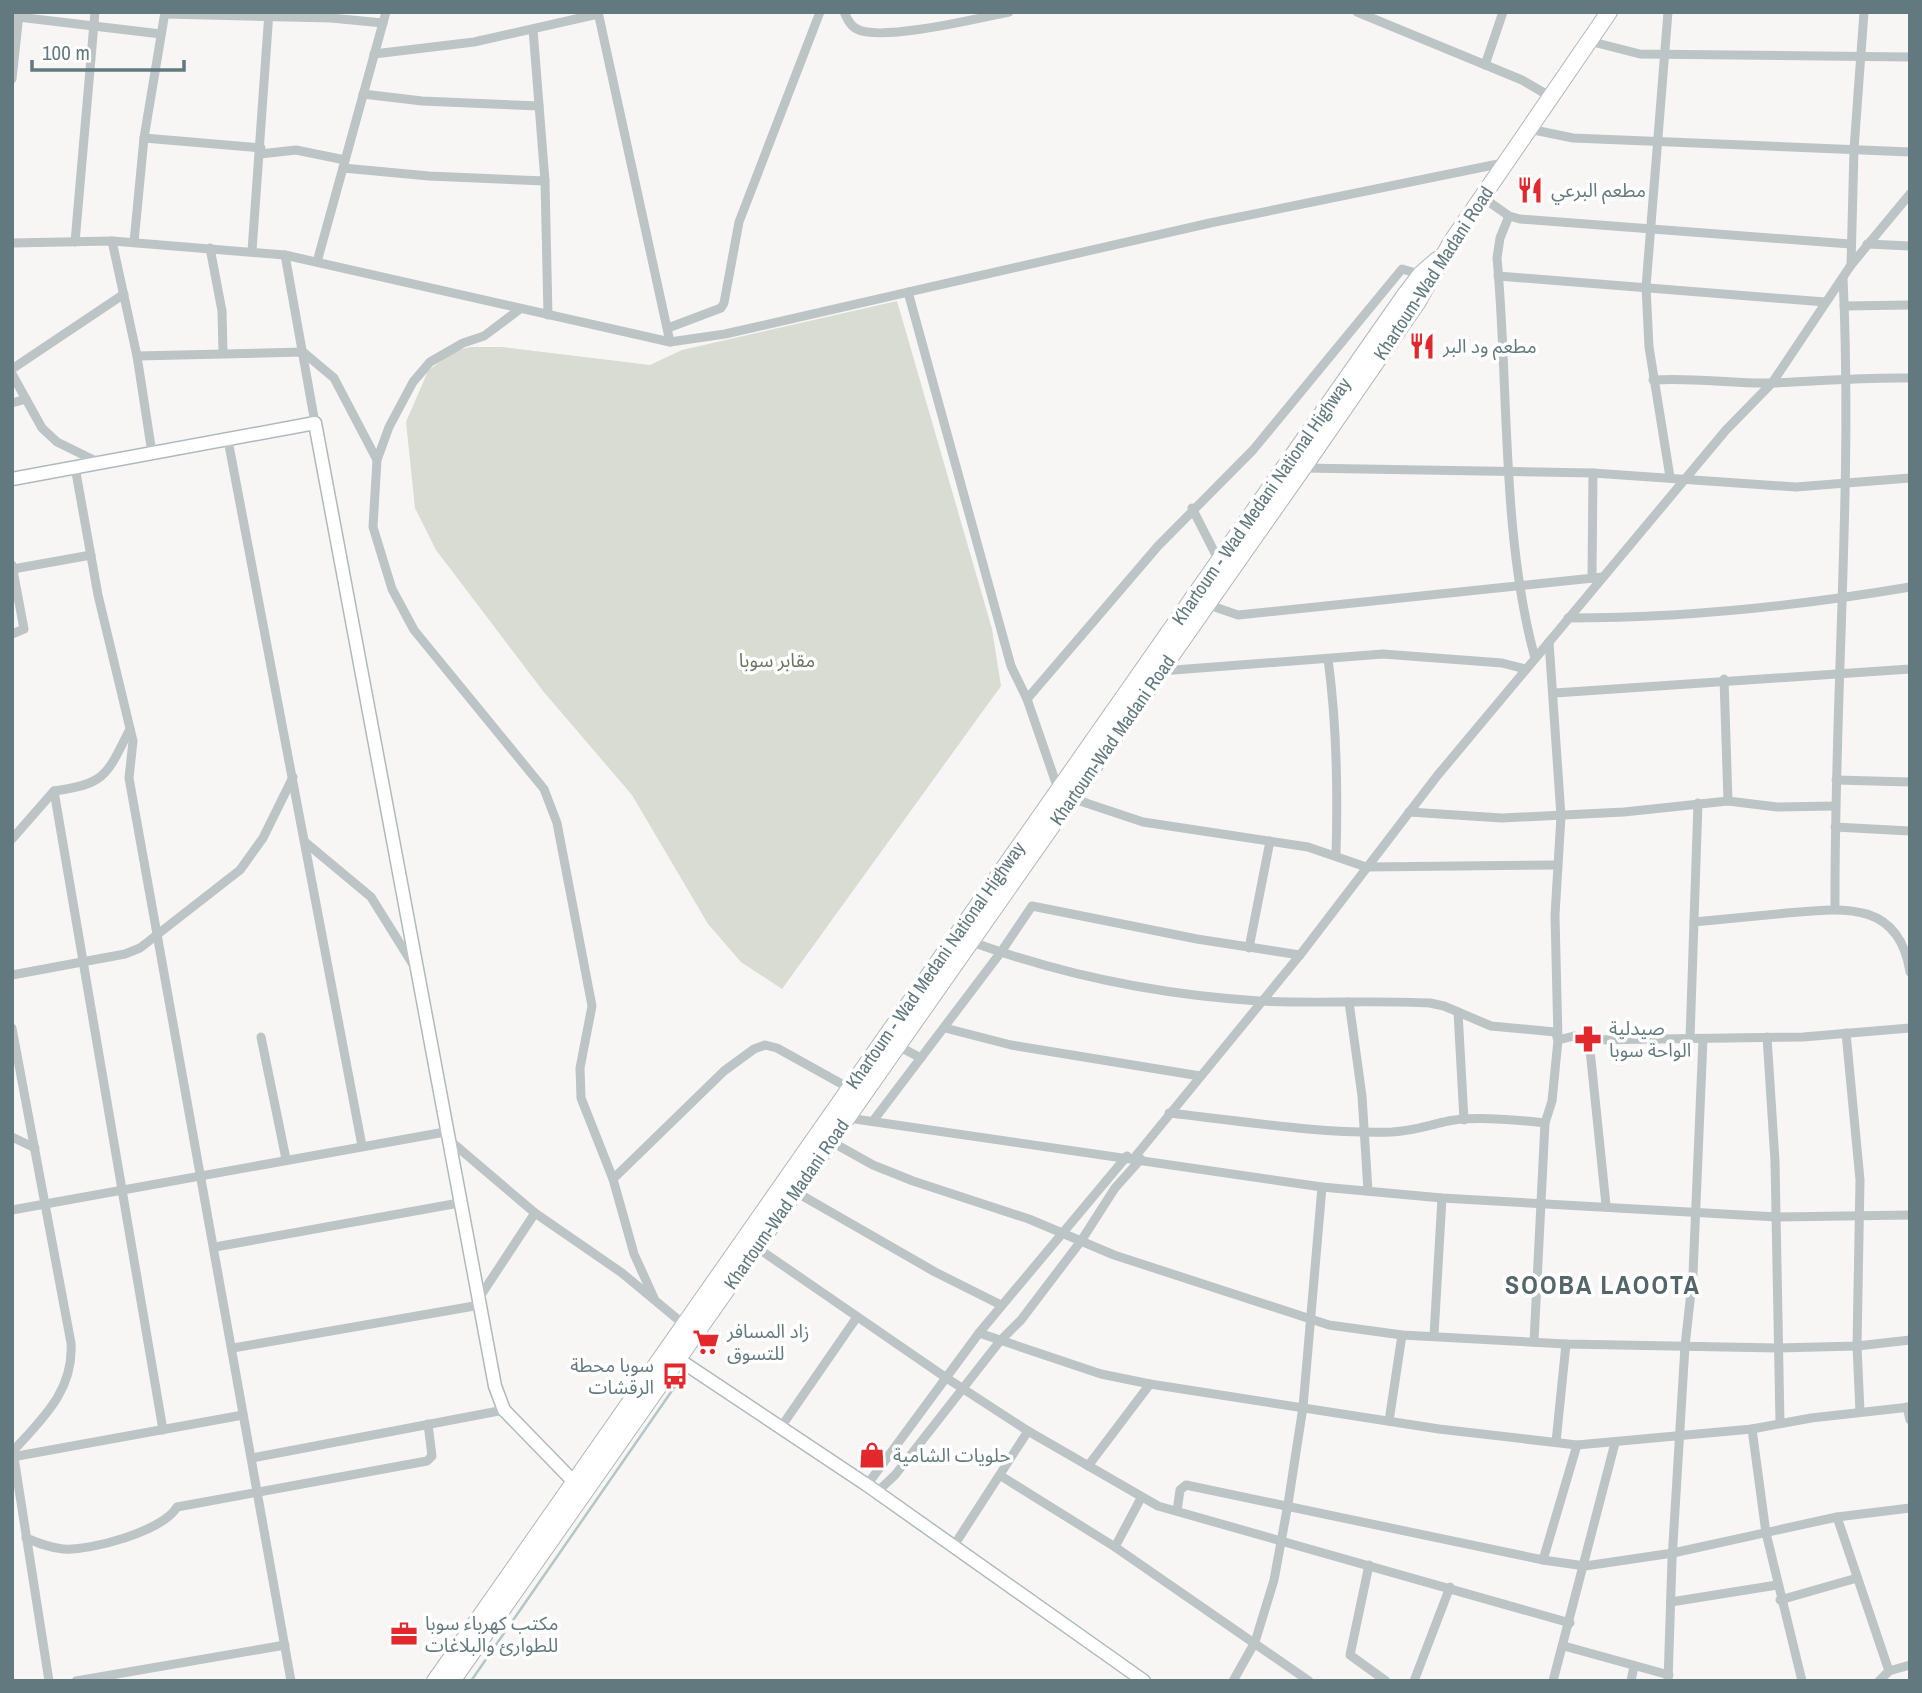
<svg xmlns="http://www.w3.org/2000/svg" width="1922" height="1693" viewBox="0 0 1922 1693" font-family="'Archivo Narrow','Noto Sans Arabic',sans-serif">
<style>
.green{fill:#d8dcd3}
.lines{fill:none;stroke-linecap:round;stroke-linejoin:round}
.stream{stroke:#b4c6c6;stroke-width:2.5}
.secondary-casing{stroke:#b0b9bb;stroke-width:15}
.highway-casing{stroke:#b1b7b9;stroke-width:18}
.street{stroke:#bdc4c6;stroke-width:9}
.secondary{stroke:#fff;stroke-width:12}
.highway{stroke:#fff;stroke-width:16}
.labels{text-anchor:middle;stroke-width:7;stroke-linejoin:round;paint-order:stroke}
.poi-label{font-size:19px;fill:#627a7f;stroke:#fff;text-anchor:start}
.street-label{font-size:19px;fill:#627a7f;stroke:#fff}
.park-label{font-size:19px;fill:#6a7761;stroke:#fff}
.district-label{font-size:26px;font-weight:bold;letter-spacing:2px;fill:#54666a;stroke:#fff}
</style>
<rect width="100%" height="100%" fill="#f7f6f4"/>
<polygon class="green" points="897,301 992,629 1001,686 782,989 741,962 708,924 632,795 543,691 436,550 415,508 406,422 428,371 452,352 470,347 502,347 650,365 682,350"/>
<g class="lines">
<polyline class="stream" points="471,1681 678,1382"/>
<g class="secondary-casing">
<g id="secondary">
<polyline points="12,479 315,423 495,1386 504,1410 574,1482"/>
<polyline points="672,1355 867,1485 1144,1681"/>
</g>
</g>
<g class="highway-casing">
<g id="highway">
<polyline points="435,1681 1405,295 1421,274 1437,260"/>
<polyline points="452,1681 1303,468 1417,303 1452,241 1609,12"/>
</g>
</g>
<g class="street">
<polyline points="598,12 670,342"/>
<path d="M 844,12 C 847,18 850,26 857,29 C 880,42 980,18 1009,12"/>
<polyline points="1357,12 1522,80 1551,97"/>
<polyline points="1668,12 1646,287 1649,347 1670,477"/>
<polyline points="165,14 331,18 383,23"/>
<polyline points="18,17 161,34"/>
<polyline points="533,29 545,181 548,315"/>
<polyline points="1589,41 1640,54 1910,57"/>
<polyline points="374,54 474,42 598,14"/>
<polyline points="1485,65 1503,12"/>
<polyline points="12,79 19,14"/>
<polyline points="363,94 422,101 539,106"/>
<polyline points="1529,129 1573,138 1910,152"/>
<polyline points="144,138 261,148"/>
<polyline points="260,154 296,150 345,160"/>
<polyline points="343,168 429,176 545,181"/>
<polyline points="1482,197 1509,216 1520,219 1850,244"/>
<path d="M 1509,216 L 1500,238 L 1497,258 C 1509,386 1501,535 1535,658"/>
<polyline points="112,241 137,356 152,453"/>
<polyline points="75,242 95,12"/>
<polyline points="134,242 144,138 165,12"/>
<polyline points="12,243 112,241 285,255 670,342 725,334 1210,223 1503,163"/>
<polyline points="1867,244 1910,246"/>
<polyline points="210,248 222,311 223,353"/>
<polyline points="252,251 269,12"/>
<polyline points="285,255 315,423"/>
<polyline points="317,262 386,12"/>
<polyline points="1851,265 1854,149 1864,12"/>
<polyline points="1498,276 1825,302"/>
<polyline points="908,292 1011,666 1027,699 1058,789"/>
<polyline points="1844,306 1910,305"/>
<polyline points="520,309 484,336 463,343 430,362 413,382 389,427 377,460 373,527 392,589 414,630 544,789 557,823 592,1006 580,1068 581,1098 613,1179 634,1254 654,1298"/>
<polyline points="668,328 721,308 724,303 739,222 820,12"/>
<polyline points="137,356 303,352 334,378 377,460"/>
<polyline points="12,369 124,294"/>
<polyline points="12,374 42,428 57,442 100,463"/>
<path d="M 1653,380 C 1694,377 1733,384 1773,383 C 1819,381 1864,377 1910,378"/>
<polyline points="12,403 26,399"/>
<polyline points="228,440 362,1146"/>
<polyline points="75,467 98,595 133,741 129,778 291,1681"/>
<polyline points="1303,468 1593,473 1796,487 1910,478"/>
<polyline points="1192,508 1219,561"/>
<polyline points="12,565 24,629 12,634"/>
<polyline points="13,569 91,555"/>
<polyline points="1592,578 1593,473"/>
<polyline points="1206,604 1238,615 1603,577"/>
<path d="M 1568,618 C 1681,618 1798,606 1910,587"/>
<path d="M 1328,659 C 1337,725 1338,788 1336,855"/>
<polyline points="1161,671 1383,654 1502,663 1525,669"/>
<polyline points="1724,679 1728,801"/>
<polyline points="1555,693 1910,669"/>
<polyline points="1027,699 1158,546 1253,450 1402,269 1423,275"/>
<polyline points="1836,780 1910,782"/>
<polyline points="54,791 163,1430"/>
<polyline points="1071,798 1143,822 1308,847 1366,867 1556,865"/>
<polyline points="1409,812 1502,818 1624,812 1728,801 1777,807 1835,806"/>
<polyline points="1835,827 1910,831"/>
<path d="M 12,839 L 54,791 C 107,784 107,774 130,729"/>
<polyline points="305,842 371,897 414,966"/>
<path d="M 1835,909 C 1834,698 1853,488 1843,278"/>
<path d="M 1694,922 C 1725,919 1756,916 1787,913 C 1843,908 1899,900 1910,972"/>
<path d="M 972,942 C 1063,975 1162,995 1259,1001 C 1316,1004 1373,1000 1430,1003 L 1444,1006 L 1491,1026 L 1555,1032 L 1558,1040 L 1574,1036 L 1589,1040 L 1803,1037 L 1910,1028"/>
<polyline points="1249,948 1270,841"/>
<polyline points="12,975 125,954 140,948 240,870 263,838 293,777"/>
<polyline points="1349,1002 1362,1096 1368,1191"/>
<polyline points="1458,1012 1464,1120"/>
<path d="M 12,1028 L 71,1343 C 74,1390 43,1418 13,1451"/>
<polyline points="945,1028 1011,1045 1200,1076"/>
<polyline points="1846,1033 1860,1180 1857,1346 1860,1412"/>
<polyline points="261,1037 286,1159"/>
<polyline points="1767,1037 1775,1161 1780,1423"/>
<polyline points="1690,1039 1698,803"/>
<polyline points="1589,1040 1606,1205"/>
<polyline points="898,1046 921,1058"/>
<path d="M 1169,1113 C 1243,1121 1318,1134 1392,1132 C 1412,1131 1426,1126 1444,1122 C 1469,1115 1519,1120 1545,1123"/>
<polyline points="848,1118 1322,1187 1442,1198 1777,1217 1910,1215"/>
<polyline points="873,1121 1001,952 1032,906 1197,939 1300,955"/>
<polyline points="12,1137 35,1148"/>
<polyline points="448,1139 535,1213 622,1273 687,1327"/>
<polyline points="830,1141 873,1165 913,1181 1029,1219 1114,1255 1329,1325 1402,1335 1566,1344 1778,1348 1857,1346 1910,1340"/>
<polyline points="1134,1158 1300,955 1437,776 1549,642"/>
<polyline points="613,1179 724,1071 754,1049 765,1045 777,1048 849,1088"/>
<polyline points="794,1191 935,1272 1001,1305"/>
<polyline points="12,1210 445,1132"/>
<polyline points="215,1247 459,1203"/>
<polyline points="756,1247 945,1377 1028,1431 1158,1506 1570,1623"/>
<polyline points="479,1298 535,1213"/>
<polyline points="979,1333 1101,1374 1150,1384 1439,1429 1577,1445 1752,1429 1811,1418 1910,1407"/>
<polyline points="1434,1335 1442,1198"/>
<polyline points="1534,1342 1545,1123 1552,1101 1558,1040 1555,915 1561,816 1549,642 1726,430 1772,383 1851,265 1910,194"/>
<polyline points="233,1348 480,1305"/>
<polyline points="1907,1407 1910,1420"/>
<polyline points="1389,1421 1402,1335"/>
<polyline points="781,1427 857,1317"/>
<polyline points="1752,1429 1766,1533 1802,1681"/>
<polyline points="1556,1442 1566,1344"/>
<polyline points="13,1451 49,1681"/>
<polyline points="12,1457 243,1415"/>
<polyline points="252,1458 504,1410"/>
<polyline points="1088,1466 1150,1384"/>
<polyline points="1001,1476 1115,1547 1309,1681"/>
<polyline points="867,1485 979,1333 1127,1156"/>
<polyline points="877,1492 895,1475 1000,1341 1021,1320 1081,1241 1115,1188 1141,1159"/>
<polyline points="1177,1511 1180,1490 1186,1485 1543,1560 1585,1566 1673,1553 1837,1517 1910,1508"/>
<polyline points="1837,1517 1889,1671"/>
<path d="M 26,1538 C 38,1543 50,1548 63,1549 C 91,1551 163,1531 177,1507 L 427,1461 L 432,1456 L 428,1424"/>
<polyline points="953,1547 1028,1431"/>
<polyline points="1115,1547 1141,1498"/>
<polyline points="1543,1560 1577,1445"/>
<polyline points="1369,1565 1350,1655 1386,1681"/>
<polyline points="1780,1600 1857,1578"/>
<polyline points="1671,1602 1777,1585"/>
<polyline points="1564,1646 1669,1675"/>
<polyline points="76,1681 285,1645"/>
<polyline points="1233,1681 1255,1642 1274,1580 1288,1504 1303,1407 1322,1187"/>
<polyline points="1414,1681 1450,1587"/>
<polyline points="1553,1681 1615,1443"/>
<polyline points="1631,1681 1634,1666"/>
<polyline points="1668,1681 1672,1560 1685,1346 1693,1274 1703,1039"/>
<polyline points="1879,1681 1889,1671 1910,1665"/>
</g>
<use href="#secondary" class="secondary"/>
<use href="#highway" class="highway"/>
</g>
<defs>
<g id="restaurant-bare" transform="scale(2.1)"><path d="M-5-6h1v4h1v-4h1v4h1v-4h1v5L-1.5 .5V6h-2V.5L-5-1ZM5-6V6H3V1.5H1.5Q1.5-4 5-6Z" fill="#e2282d" stroke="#fff" stroke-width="2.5" paint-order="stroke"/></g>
<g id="pharmacy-bare" transform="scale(2.1)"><path d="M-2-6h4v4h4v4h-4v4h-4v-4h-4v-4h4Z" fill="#e2282d" stroke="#fff" stroke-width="2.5" paint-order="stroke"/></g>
<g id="supermarket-bare" transform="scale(2.1)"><path d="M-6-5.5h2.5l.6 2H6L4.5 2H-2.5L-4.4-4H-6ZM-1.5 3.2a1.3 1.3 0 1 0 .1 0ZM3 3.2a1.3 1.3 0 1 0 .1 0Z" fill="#e2282d" stroke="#fff" stroke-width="2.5" paint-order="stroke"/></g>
<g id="bus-bare" transform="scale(2.1)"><path d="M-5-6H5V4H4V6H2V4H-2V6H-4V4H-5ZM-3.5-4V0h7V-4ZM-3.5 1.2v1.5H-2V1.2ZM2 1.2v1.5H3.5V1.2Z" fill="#e2282d" stroke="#fff" stroke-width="2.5" paint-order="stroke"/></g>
<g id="shop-bare" transform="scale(2.1)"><path d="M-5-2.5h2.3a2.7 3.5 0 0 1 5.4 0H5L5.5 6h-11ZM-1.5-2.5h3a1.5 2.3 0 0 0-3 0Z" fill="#e2282d" stroke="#fff" stroke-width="2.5" paint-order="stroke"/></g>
<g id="office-bare" transform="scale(2.1)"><path d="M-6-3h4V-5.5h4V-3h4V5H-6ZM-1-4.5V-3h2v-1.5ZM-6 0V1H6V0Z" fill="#e2282d" stroke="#fff" stroke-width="2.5" paint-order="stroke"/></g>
</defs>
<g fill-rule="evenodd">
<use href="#restaurant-bare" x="1530" y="190"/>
<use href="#restaurant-bare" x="1422" y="346"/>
<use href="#pharmacy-bare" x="1588" y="1039"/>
<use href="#supermarket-bare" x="706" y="1342"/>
<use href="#bus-bare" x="675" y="1376"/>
<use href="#shop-bare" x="872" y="1455"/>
<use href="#office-bare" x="404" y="1634"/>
</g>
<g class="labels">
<g class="poi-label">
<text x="1551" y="197">مطعم البرعي</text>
<text x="1443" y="353">مطعم ود البر</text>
<text x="1609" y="1035">صيدلية<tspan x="1609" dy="22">الواحة سوبا</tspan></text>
<text x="727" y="1338">زاد المسافر<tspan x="727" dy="22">للتسوق</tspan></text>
<text x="654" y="1372" text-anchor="end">سوبا محطة<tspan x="654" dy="22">الرقشات</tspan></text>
<text x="893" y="1462">حلويات الشامية</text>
<text x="425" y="1630">مكتب كهرباء سوبا<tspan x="425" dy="22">للطوارئ والبلاغات</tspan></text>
</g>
<g class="street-label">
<text transform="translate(1433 273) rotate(-57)" y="7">Khartoum-Wad Madani Road</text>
<text transform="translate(1261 501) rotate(-55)" y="7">Khartoum - Wad Medani National Highway</text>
<text transform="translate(1112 740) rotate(-55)" y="7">Khartoum-Wad Madani Road</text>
<text transform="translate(935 965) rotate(-55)" y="7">Khartoum - Wad Medani National Highway</text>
<text transform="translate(786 1204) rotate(-55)" y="7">Khartoum-Wad Madani Road</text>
</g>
<g class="park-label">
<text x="777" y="667">مقابر سوبا</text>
</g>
<g class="district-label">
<text x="1603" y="1294">SOOBA LAOOTA</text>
</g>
</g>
<rect width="1922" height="1693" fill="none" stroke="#627a7f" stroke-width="28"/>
<path d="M32 60v10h152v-10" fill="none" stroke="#627a7f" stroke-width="3.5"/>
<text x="42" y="60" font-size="21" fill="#627a7f" stroke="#ffffff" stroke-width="5" paint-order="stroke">100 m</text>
</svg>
